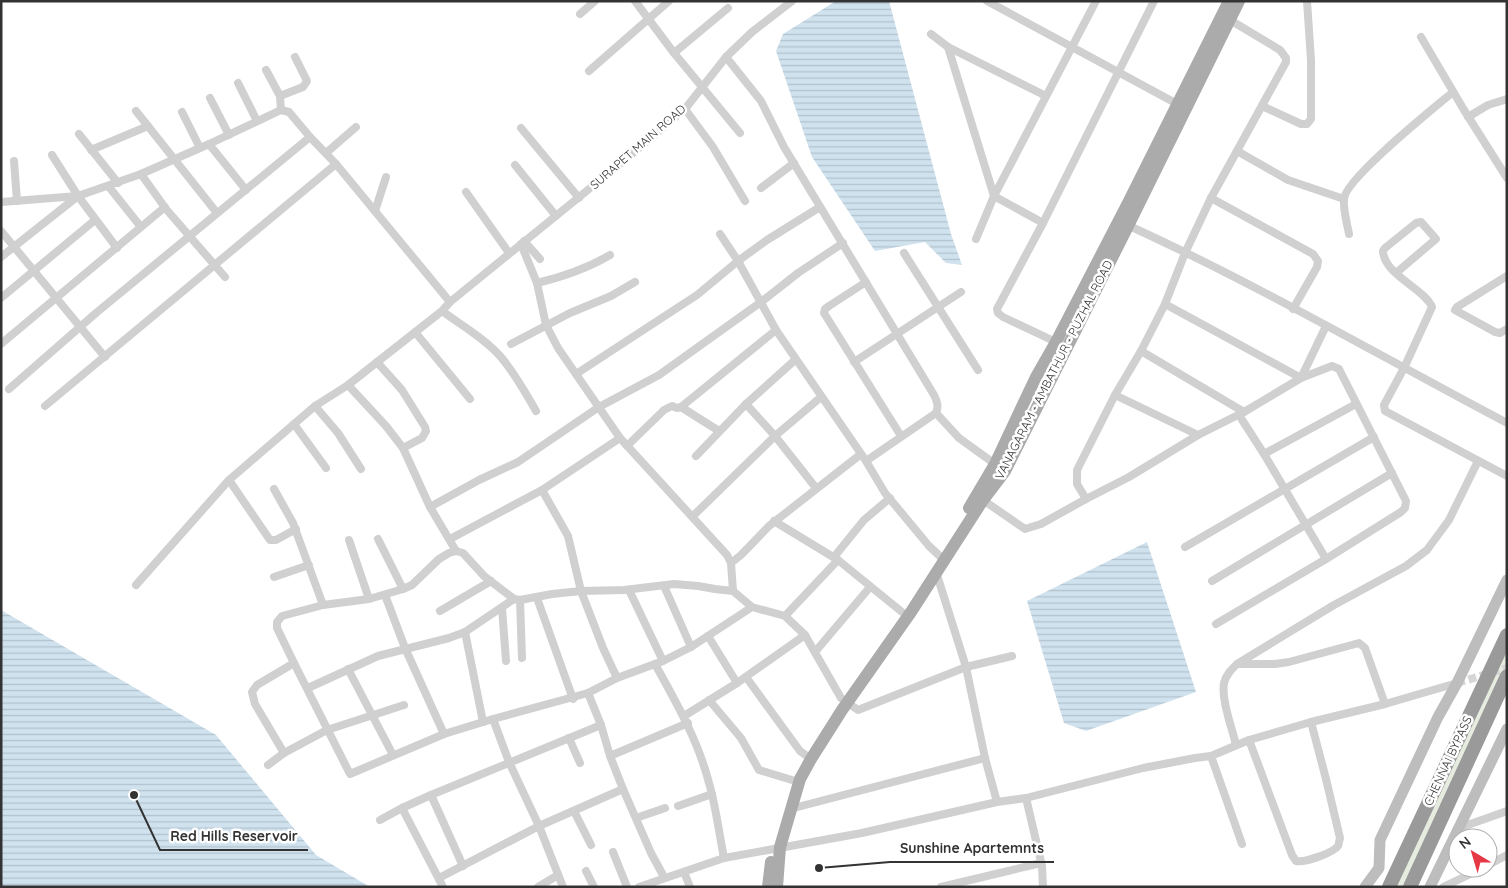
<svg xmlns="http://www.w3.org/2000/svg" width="1508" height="888" viewBox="0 0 1508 888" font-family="Quicksand,sans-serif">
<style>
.green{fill:#e6ecdf}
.water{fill:url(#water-rules)}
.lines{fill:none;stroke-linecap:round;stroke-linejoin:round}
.street-tunnel{stroke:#d6d6d6;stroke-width:8;stroke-dasharray:8 4;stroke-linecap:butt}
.street{stroke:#d0d0d0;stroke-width:8}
.secondary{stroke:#bdbdbd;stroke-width:11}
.primary{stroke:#ababab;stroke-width:12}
.highway{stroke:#9a9a9a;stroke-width:14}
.labels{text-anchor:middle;stroke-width:5;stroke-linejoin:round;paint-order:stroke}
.street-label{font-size:12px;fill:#333;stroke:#fff}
.leader{fill:none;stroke:#333;stroke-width:2}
.callout-dot{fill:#333;stroke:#fff;stroke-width:2}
.callout-label{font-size:14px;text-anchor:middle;font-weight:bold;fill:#333;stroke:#fff;stroke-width:5;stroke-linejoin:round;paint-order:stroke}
</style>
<defs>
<pattern id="water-rules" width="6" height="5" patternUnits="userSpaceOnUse" patternTransform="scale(1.25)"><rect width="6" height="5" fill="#cfe2ee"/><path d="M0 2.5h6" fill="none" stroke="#b2c2cd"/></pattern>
</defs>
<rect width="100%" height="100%" fill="#fff"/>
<polygon class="green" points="1507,649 1507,667 1403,887 1394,887"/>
<g class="water">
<polygon points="836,1 889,1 951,234 962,265 946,263 925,242 875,251 812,157 776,51 783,34"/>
<polygon points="1147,542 1196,692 1086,731 1064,723 1027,601"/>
<polygon points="1,610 216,735 316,855 370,887 1,887"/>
</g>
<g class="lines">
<polyline class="street-tunnel" points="1457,683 1507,668"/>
<g class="street">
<polyline points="635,1 674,53 740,133"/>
<polyline points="987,1 1181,106"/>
<polyline points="580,14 595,1"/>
<polyline points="931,34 948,47 1046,96"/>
<polyline points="1421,37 1464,110 1507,178"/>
<polyline points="948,47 994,196 1043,223"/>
<polyline points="674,53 728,8"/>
<path d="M 726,57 L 761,101 L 784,147 L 934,395 C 937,401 939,406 936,413 L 866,461"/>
<polyline points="266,70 280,96"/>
<polyline points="589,71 669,1"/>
<polyline points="238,83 257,121"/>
<polyline points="210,98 229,135"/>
<polyline points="1262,106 1301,124 1307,124 1311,119 1311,60 1307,1"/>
<polyline points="685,109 713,147 745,201"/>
<polyline points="281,110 280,96 303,87 307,81 295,57"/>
<polyline points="136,111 217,213"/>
<polyline points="182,112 200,148"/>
<polyline points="1468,117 1488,105 1507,99"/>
<polyline points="521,128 579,198"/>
<polyline points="79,134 118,183"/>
<polyline points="209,144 281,110 289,112 310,137"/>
<polyline points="91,150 148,126"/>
<polyline points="1237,151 1288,180 1344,199"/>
<polyline points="326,153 356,127"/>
<polyline points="52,155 78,196"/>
<polyline points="14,161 17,201"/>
<polyline points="515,165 556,216"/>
<polyline points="141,174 166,209 225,277"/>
<polyline points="109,187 141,227"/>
<polyline points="761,188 794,163"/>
<polyline points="466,192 509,253"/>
<polyline points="1211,198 1313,254 1318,261 1317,267 1293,309"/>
<polyline points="1,202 78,196 117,248"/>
<polyline points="375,211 386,177"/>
<path d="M 1125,224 C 1255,283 1380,356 1507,423"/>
<polyline points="1,231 105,357"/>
<polyline points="720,234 738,261 776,330 866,461 885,493 929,546 945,561"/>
<path d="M 1349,234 C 1347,223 1343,210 1344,199 C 1345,179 1434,108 1453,92"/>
<polyline points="976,239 994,196 1096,1"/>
<polyline points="524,241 540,259"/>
<polyline points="521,244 537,283 546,325 558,348 620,438 727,555 731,563 733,591"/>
<polyline points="904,253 978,370"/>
<polyline points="1,257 78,196 141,174 209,144 246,190"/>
<path d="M 1396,273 L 1436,239 L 1421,222 L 1416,223 L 1385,248 L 1383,251 C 1384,275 1425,289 1432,307 L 1404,368 L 1384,405 L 1385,411 L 1507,476"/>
<polyline points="1507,276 1457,307 1455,310 1495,332 1500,333 1507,329"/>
<polyline points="866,282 829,306 825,309 824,313 901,436"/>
<path d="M 537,283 C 562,277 588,268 610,255"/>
<polyline points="1,298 95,220"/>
<polyline points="450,302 632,154 685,109 726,57 752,32 792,1"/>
<path d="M 442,311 C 461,325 484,338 500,356 C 515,373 525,392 536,411"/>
<polyline points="415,332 470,399"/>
<polyline points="1056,342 1003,317 998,313 997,309 1043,223 1154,1"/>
<polyline points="1,344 165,207"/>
<polyline points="511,344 570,313 611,296 635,282"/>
<polyline points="1141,351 1244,412"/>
<polyline points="377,362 402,390 425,427 426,431 422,438 403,448"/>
<polyline points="854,362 961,292"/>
<polyline points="576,374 697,295 738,261 767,240 820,207"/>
<polyline points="348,385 386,426 403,448 430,507 456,551"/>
<polyline points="9,389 96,313 310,137 336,164 450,302 442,311 348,385 315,406 229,480 136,585"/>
<polyline points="1115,395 1141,351 1165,304"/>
<polyline points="746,404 775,436 816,488"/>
<polyline points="45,406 336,164"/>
<polyline points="315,406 338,433 361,469"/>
<polyline points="681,407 776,330"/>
<polyline points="936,413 959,438 995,464"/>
<polyline points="1239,415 1264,454 1326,559"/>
<polyline points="294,424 326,468"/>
<polyline points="627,446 664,410 672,406 677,408 681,407 719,431"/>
<polyline points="1264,454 1356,404"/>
<polyline points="696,456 746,404 795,360"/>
<polyline points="229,480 270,540 276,540 296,529"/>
<polyline points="274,489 293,523 323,605"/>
<polyline points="542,490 568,536 581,591 603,648 617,678"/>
<polyline points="1086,499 1077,484 1077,470 1115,395 1198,435"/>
<polyline points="983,500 1025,529 1041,524 1086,499 1129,477 1198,435 1244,412 1301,378 1326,326"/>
<polyline points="430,507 479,480 518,462 599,407 659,375 761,302 798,273 843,243"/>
<polyline points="693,516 775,436 821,397"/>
<polyline points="774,521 838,560 902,612"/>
<polyline points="378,539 403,589"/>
<polyline points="450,539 542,490 620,438"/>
<polyline points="349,540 369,599"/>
<polyline points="1185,547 1374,437"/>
<polyline points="834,557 864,520 890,498"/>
<polyline points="731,563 741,555 769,526 861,454"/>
<polyline points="937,575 966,667 985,758 997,802"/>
<polyline points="274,577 309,565"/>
<polyline points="1212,581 1392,473"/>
<polyline points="664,586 691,647"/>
<polyline points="629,590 663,661"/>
<polyline points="385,595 405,648 444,734"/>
<polyline points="537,598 573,699"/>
<polyline points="520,600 522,658"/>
<polyline points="752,607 691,647 663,661 617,678 588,693 493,719 444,734 350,774 294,663 277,628 277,622 282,616 323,605 369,599 403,589 412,585 439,559 449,553 456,551 463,553 484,576 514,599 520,600 552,594 581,591 624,590 674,584 698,586 715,589 733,591 752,607 785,616 805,635 841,698 858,710 966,667 1012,656"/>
<polyline points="502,608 506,661"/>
<polyline points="440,611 491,581"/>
<polyline points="785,616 838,560"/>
<polyline points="1216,624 1326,559 1401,512 1405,508 1406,501 1339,369 1332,366 1301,378 1165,304 1185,253 1211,198 1286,62 1286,58 1280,50 1230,20"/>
<polyline points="465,632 483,722"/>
<polyline points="708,636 737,683"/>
<polyline points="815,652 870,587"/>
<path d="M 655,664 C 676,702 698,740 709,783 C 716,807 719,833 724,858"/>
<polyline points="1239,664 1275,664 1289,662 1359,643 1365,648 1385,704"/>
<polyline points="348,669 393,755"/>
<polyline points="746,677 800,751 811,759"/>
<polyline points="308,688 378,656 449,638 465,632 514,599"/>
<polyline points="588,693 601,725 610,756 623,789 651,853 664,877"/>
<polyline points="709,700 741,738 759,770 792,780"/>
<polyline points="684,716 737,683 805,635"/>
<polyline points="493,719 509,762 539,826 563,887"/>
<polyline points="569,738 580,763"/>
<path d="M 1249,740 L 1292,855 L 1296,861 C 1304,863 1333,853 1338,846 C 1339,844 1339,841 1340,838 L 1326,779 L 1311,722"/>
<path d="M 1236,745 C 1232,728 1221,699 1224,683 C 1226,675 1231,670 1237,664 L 1334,605 L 1406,566 L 1427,550 L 1449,520 L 1478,461"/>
<polyline points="284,753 255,704 252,692 257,685 294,663"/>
<polyline points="610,756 688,723"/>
<polyline points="1211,756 1242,844"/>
<polyline points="268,765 284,753 327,730 404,705"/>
<polyline points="431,795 463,866"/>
<polyline points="1026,798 1042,866 1043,887"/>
<polyline points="678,806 712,794"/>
<polyline points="402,808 443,887"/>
<polyline points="790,809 985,758"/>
<polyline points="574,811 591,845"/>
<polyline points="636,818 665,808"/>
<polyline points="380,820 402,808 431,795 601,725"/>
<polyline points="1459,828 1507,811"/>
<polyline points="613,852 627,887"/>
<polyline points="1488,865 1507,855"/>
<polyline points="586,871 594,887"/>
<polyline points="684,872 690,887"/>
<polyline points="439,878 539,826 623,789"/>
<polyline points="538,887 558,875"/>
<polyline points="639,887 724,858 862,833 997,802 1026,798 1143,768 1195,758 1211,756 1249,740 1311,722 1385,704 1457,683"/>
<polyline points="941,887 1041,863"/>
<polyline points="1443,887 1483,868"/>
</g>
<g class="secondary">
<polyline points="1365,887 1379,868 1380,840 1438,717 1457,683 1507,580"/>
<polyline points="1430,887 1507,729"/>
</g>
<g class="primary">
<polyline points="969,508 995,464 1036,377 1056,342 1128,203 1229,1"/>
<polyline points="768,887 771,862"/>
<polyline points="777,887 780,847 800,779 811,759 842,710 911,612 983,500 1005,471 1128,226 1239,1"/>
</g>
<g class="highway">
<polyline points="1389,887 1507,635"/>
<polyline points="1410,887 1507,676"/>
</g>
</g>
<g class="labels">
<g class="street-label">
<text transform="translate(638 147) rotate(-41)" y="4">SURAPET MAIN ROAD</text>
<text transform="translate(1054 370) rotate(-63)" y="4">VANAGARAM - AMBATHUR - PUZHAL ROAD</text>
<text transform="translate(1448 761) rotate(-65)" y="4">CHENNAI BYPASS</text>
</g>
</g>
<path class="leader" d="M134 795L160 850H308M819 868L890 862H1054"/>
<g class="callout-dot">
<circle cx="134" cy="795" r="5"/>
<circle cx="819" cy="868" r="5"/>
</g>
<g class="callout-label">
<text x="234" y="841">Red Hills Reservoir</text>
<text x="972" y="853">Sunshine Apartemnts</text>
</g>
<rect width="1508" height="888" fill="none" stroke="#333333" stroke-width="5"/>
<g transform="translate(1473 853) rotate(322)"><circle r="24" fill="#ffffff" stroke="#adadad"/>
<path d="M0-4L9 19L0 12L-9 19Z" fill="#e63946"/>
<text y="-8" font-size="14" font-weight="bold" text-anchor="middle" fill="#333333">N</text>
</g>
</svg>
